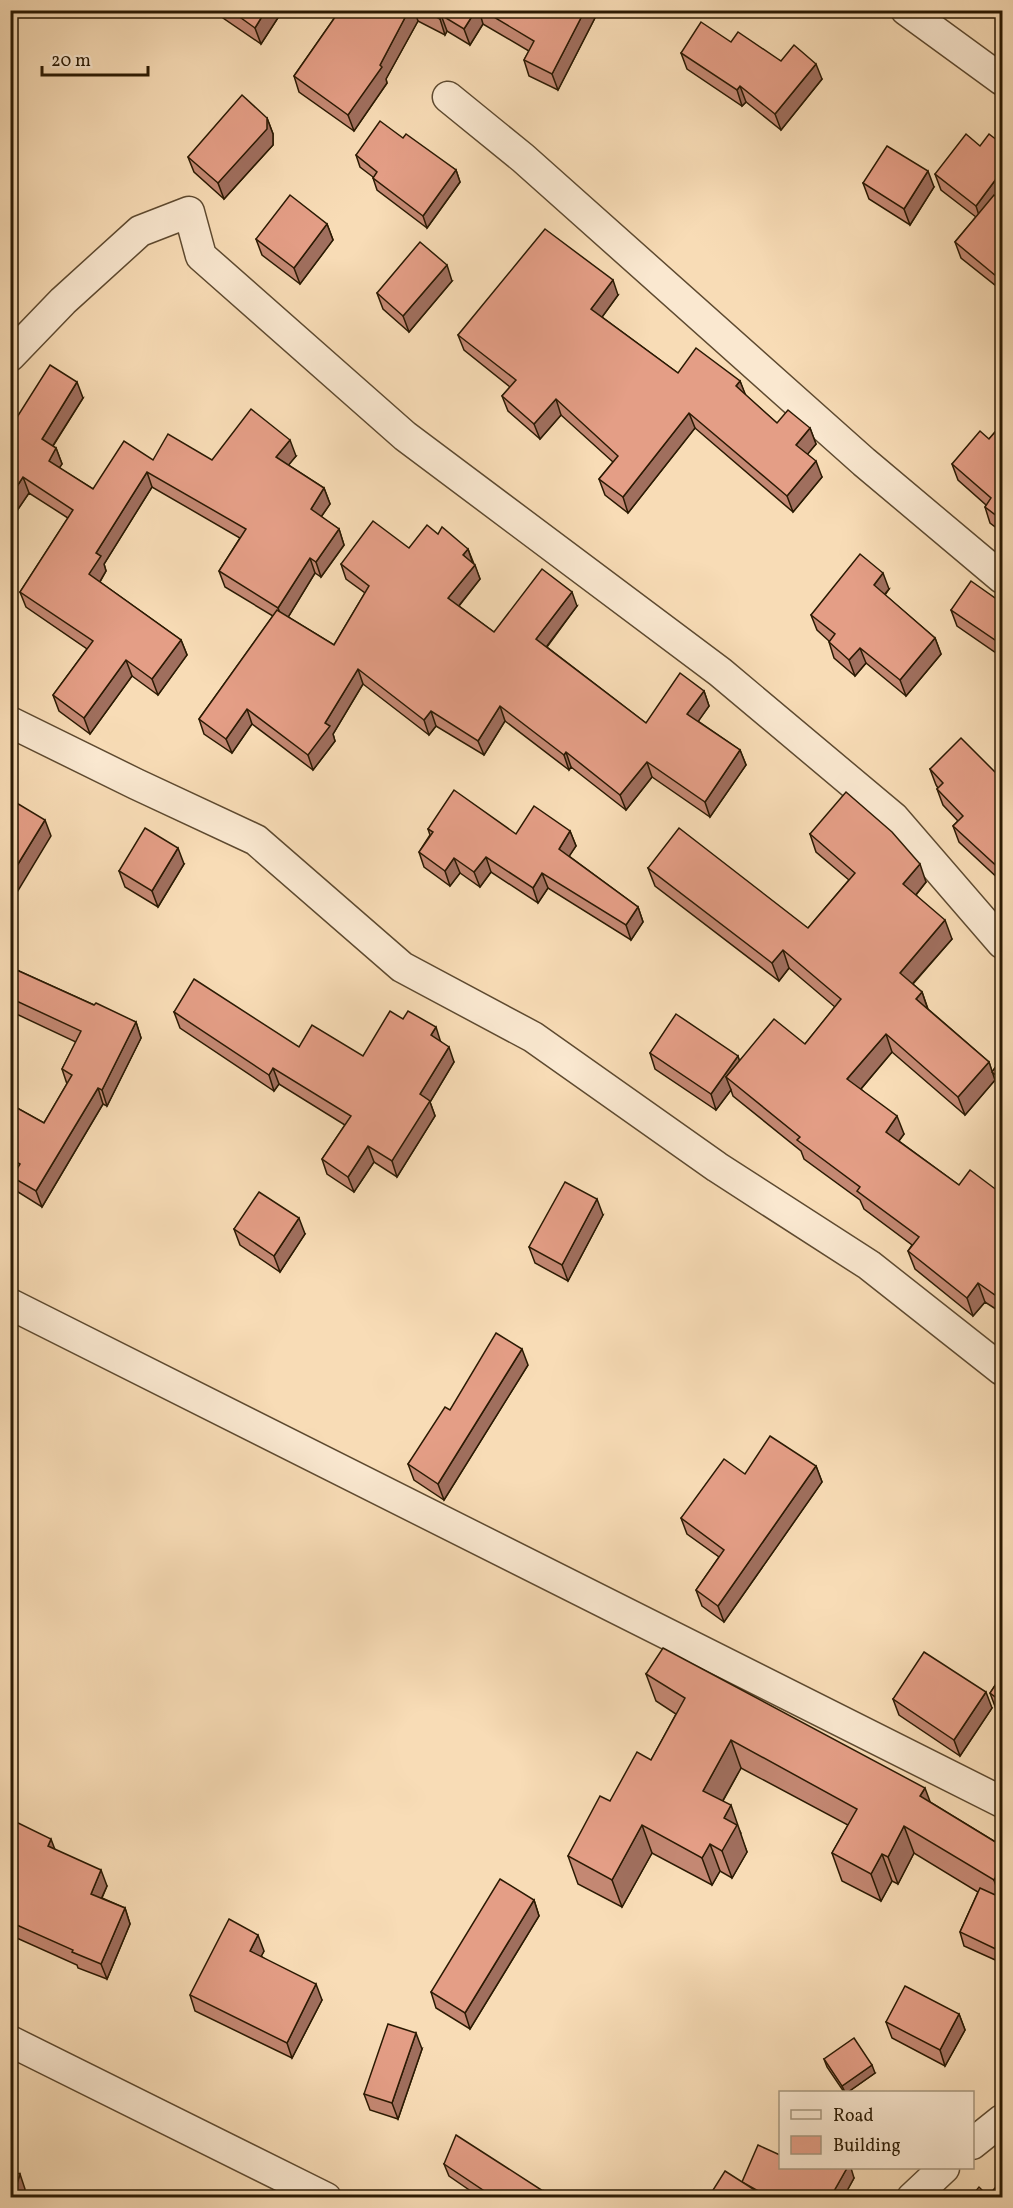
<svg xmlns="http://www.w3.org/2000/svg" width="1013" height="2208" viewBox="0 0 1013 2208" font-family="Vollkorn,serif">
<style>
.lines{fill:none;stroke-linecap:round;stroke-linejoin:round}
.street-casing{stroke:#5e4a30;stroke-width:33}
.street{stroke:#fae8d0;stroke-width:30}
.wall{fill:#c48873;stroke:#2b1a03;stroke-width:1.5}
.shaded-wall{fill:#a06f5e;stroke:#2b1a03;stroke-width:1.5}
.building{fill:#e49e86;stroke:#2b1a03;stroke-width:1.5}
</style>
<rect width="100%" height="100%" fill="#f8dcb6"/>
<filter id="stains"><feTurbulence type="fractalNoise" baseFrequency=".00333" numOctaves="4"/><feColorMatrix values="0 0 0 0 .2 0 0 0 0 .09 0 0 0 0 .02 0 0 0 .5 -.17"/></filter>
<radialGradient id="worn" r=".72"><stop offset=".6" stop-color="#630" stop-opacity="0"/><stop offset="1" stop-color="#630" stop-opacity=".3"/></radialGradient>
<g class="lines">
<g class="street-casing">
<g id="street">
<polyline points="906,10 1002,80"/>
<polyline points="448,97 523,158 864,462 1002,578"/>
<polyline points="10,356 63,301 140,231 189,212 201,256 405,436 720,672 894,818 1002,943"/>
<polyline points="10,722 136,784 256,840 402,967 533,1037 717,1167 869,1265 1002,1370"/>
<polyline points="10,1304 1002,1802"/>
<polyline points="10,2041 326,2198"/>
<polyline points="972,2144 1002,2120"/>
<polyline points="912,2198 944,2168"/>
</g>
</g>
<use href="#street" class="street"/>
</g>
<g class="wall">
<polygon points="220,10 283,10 261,44 223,18"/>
<polygon points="340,10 599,10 558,90 529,76 524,60 529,51 483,24 470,45 447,31 445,35 418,21 386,79 387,83 354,131 299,92 294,76"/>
<polygon points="731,42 781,61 822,79 781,130 746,102 742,106 687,69 681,53"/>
<polygon points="267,118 273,134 273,145 224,199 194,172 188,157"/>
<polygon points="403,138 456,170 460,182 427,228 377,190 373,178 373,177 360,167 356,155"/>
<polygon points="1002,144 1002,195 999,199 1002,201 1002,296 1001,290 961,258 955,242 976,217 941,190 935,174 980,146"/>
<polygon points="863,183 934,187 910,225 869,199"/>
<polygon points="327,224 333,240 300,284 262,255 256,239"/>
<polygon points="452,281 409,332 383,309 377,293"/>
<polygon points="618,295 602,317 678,373 740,381 745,395 777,423 810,428 816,444 807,454 822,477 793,512 695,428 628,513 605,495 599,479 613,462 561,415 540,439 508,411 502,396 510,387 464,350 458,335"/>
<polygon points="83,398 53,446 56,448 62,464 59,468 93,489 153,460 212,460 296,456 288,465 324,488 330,504 321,517 339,529 344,545 321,577 315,573 288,617 334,645 365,593 346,579 341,564 409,548 438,534 468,549 480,579 459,606 494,632 577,606 547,647 646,723 704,691 709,706 698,721 740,750 746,765 710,817 652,777 626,810 571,767 569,770 505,721 484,755 436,726 429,735 363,684 333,734 335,741 313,770 252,724 232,753 204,734 199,719 273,616 225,587 219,571 240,538 152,487 104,564 106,571 100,582 181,640 187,655 158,695 132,676 90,734 59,711 53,695 87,649 26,607 20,592 68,518 29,493 10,521 10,420 14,422"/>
<polygon points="1002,424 1002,532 990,523 985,507 986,505 958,480 952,464 989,439"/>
<polygon points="889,589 885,595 935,638 941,654 906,696 866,663 855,676 834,658 829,642 829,641 817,630 811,615"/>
<polygon points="1002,603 1002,657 957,626 951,610"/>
<polygon points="930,769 999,776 1002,770 1002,882 959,842 953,826 958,821 943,805 937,789 938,788 936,785"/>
<polygon points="428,829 516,834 570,831 576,846 569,856 638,907 643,922 631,940 548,888 538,903 491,872 480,887 460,873 450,886 424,867 419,852 430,835"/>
<polygon points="810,834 926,882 916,895 952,939 913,984 922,992 928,1009 989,1062 992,1072 1002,1058 1002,1091 998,1088 995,1080 965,1115 892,1052 861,1089 904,1134 899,1141 959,1185 1002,1194 1002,1313 985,1302 973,1316 915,1269 908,1251 912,1245 864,1209 860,1200 804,1159 801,1151 733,1096 731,1090 716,1110 655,1069 650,1053 738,1056 739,1061 805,1044 835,1007 789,968 779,981 655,886 648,868 808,928 849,880 816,852"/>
<polygon points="184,864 158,907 125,887 119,871"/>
<polygon points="10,967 94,1005 136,1022 141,1038 107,1106 103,1104 42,1207 18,1192 12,1177 14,1173 10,1171 10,1104 44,1123 67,1084 62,1069 76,1042 10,1011"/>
<polygon points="174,1012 299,1047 363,1056 441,1042 454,1062 430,1102 435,1116 397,1177 374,1162 354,1192 327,1174 322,1159 345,1125 279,1084 274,1091 180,1028"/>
<polygon points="603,1215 568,1281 535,1263 529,1247"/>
<polygon points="234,1229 305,1234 280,1272 240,1245"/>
<polygon points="528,1365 444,1500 414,1480 408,1464 450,1410"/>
<polygon points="816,1466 822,1482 724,1622 702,1606 696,1590 719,1557 687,1534 681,1518 745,1474"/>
<polygon points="646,1674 930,1802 1002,1846 1002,1963 964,1946 960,1932 978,1892 914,1853 898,1884 892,1881 881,1901 842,1881 832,1853 848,1825 741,1768 723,1801 741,1833 740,1834 747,1852 732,1878 720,1871 712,1885 652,1853 622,1907 578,1884 568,1856 610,1801 651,1760 676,1714 656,1701"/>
<polygon points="1002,1675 1002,1714 996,1709 990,1693"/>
<polygon points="893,1699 992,1708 960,1756 899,1715"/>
<polygon points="10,1819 107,1886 102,1898 125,1908 130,1924 107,1979 78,1968 77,1965 10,1935"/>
<polygon points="534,1900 539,1916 470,2029 436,2008 431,1992"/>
<polygon points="264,1951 261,1956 322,2000 292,2058 195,2011 190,1995"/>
<polygon points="959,2014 965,2030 945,2066 892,2038 886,2022"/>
<polygon points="422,2049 398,2119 370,2110 364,2094"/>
<polygon points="824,2059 875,2073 848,2092 844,2092 827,2067"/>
<polygon points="444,2164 543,2191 545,2198 481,2198 449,2176"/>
<polygon points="780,2168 854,2178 843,2198 708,2198 742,2182"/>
</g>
<g class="shaded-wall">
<polygon points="266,10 283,10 261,44 255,28"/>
<polygon points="409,10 414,10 418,21 386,79 387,83 354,131 348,115 380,65"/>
<polygon points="476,10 479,10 483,24 470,45 464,29"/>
<polygon points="585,10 599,10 558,90 552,74"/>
<polygon points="441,15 447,31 445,35 440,19"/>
<polygon points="816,64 822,79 781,130 775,114"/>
<polygon points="740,86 746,102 742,106 737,90"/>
<polygon points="267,118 273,134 273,145 224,199 218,183"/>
<polygon points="456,170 460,182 427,228 423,216"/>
<polygon points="928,171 934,187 910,225 904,209"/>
<polygon points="1002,171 1002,195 981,222 976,206"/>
<polygon points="327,224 333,240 300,284 294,268"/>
<polygon points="447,265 452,281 409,332 403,316"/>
<polygon points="613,280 618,295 597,324 591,309"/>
<polygon points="740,381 746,396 736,386"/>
<polygon points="77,382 83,398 47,455 42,439"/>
<polygon points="556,399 561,415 540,439 534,424"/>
<polygon points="689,413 695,428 628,513 623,497"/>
<polygon points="810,428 816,444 802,461 796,445"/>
<polygon points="290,440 296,456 282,473 276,457"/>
<polygon points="56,448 62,464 54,476 49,461"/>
<polygon points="816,461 822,477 793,512 787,496"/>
<polygon points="147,472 152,487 104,564 106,571 95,590 89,574 96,553"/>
<polygon points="23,477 29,493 10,521 10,497"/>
<polygon points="324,488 330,504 316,524 311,509"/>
<polygon points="339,529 344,545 321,577 316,562"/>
<polygon points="468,549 473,564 463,555"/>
<polygon points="310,558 315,573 284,624 278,608"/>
<polygon points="475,565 480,579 453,613 448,598"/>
<polygon points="883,573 889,589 879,601 874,585"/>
<polygon points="572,592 577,606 541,654 536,639"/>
<polygon points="935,638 941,654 906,696 900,680"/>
<polygon points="181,640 187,655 158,695 152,679"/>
<polygon points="860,648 866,663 855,676 849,660"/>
<polygon points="126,660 132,676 90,734 84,718"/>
<polygon points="358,669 363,684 333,734 335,741 313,770 308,755 325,723"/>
<polygon points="704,691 709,706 693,729 687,714"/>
<polygon points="500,706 505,721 484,755 478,741"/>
<polygon points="247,709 252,724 232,753 226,739"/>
<polygon points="431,711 436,726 429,735 424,720"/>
<polygon points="740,750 746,765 710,817 705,802"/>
<polygon points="566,752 571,767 569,770 564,755"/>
<polygon points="647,762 652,777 626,810 620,795"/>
<polygon points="45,820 51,836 13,899 10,893 10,877"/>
<polygon points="570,831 576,846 564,864 559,849"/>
<polygon points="178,848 184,864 158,907 152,891"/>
<polygon points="486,857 491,872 480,887 474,872"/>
<polygon points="454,858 460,873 450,886 445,871"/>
<polygon points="920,864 926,882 910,902 903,884"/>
<polygon points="542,873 548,888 538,903 533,888"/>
<polygon points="638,907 643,922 631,940 626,925"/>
<polygon points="945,920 952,939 906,991 900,973"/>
<polygon points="783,950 789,968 779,981 772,963"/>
<polygon points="922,992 928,1010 916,999"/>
<polygon points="136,1022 141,1038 107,1106 102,1090"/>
<polygon points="436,1027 441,1043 431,1035"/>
<polygon points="886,1034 892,1052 854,1097 847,1079"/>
<polygon points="449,1047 454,1062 430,1102 435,1116 397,1177 392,1161 420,1094"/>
<polygon points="738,1056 743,1072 726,1077 731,1090 716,1110 711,1094"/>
<polygon points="989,1062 995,1080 965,1115 958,1097"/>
<polygon points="273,1068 279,1084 274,1091 269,1075"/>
<polygon points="98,1088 103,1104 42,1207 36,1191"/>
<polygon points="897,1116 904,1134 892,1150 886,1132"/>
<polygon points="368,1146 374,1162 354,1192 348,1177"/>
<polygon points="597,1199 603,1215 568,1281 562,1265"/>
<polygon points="299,1218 305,1234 280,1272 274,1256"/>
<polygon points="978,1283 985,1302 973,1316 967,1298"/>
<polygon points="522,1349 528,1365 444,1500 438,1484"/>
<polygon points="816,1466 822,1482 724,1622 718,1606"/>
<polygon points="986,1692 992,1708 960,1756 954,1740"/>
<polygon points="731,1740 741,1768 713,1818 703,1791"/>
<polygon points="925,1788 935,1815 920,1796"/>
<polygon points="731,1805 747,1852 732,1878 722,1851 724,1818"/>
<polygon points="642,1825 652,1853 622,1907 612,1880"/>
<polygon points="904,1826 914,1853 898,1884 888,1857"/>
<polygon points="51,1839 57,1855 48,1846"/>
<polygon points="710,1844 720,1871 712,1885 702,1858"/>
<polygon points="882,1854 892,1881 881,1901 871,1874"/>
<polygon points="1002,1867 1002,1903 994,1880"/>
<polygon points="101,1870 107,1886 96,1910 91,1894"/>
<polygon points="534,1900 539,1916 470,2029 465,2013"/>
<polygon points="125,1908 130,1924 107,1979 101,1964"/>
<polygon points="258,1935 264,1951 256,1966 250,1951"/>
<polygon points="316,1984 322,2000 292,2058 287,2043"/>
<polygon points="959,2014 965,2030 945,2066 940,2050"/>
<polygon points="416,2033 422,2049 398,2119 392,2103"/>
<polygon points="872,2065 875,2073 848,2092 845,2092 842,2086"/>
<polygon points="847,2168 851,2168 854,2178 843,2198 830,2198"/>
<polygon points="20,2174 25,2189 23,2198 13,2198"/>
<polygon points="543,2191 545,2198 538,2198"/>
</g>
<g class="building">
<polygon points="230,10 266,10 255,28"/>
<polygon points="340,10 409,10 380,65 382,67 348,115 294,76"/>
<polygon points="424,10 476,10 464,29 441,15 440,19"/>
<polygon points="482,10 585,10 552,74 524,60 534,41"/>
<polygon points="701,22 731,42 738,32 781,61 794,45 816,64 775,114 740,86 737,90 681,53"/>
<polygon points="242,95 267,118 267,129 218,183 188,157"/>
<polygon points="380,121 403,138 406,134 456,170 423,216 373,178 377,172 356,155"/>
<polygon points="966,134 980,146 989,134 1002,144 1002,171 976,206 935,174"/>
<polygon points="887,146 928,171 904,209 863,183"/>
<polygon points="290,195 327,224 294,268 256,239"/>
<polygon points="994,195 1002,201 1002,281 955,242"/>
<polygon points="545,229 613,280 591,309 678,373 696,348 740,381 736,386 777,423 788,410 810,428 796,445 816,461 787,496 689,413 623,497 599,479 618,456 556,399 534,424 502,396 516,380 458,335"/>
<polygon points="420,242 447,265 403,316 377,293"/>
<polygon points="50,365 77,382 42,439 56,448 49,461 93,489 124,441 153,460 168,434 212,460 251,409 290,440 276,457 324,488 311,509 339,529 316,562 310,558 278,608 219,571 246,529 147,472 96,553 101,556 89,574 181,640 152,679 126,660 84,718 53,695 93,641 20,592 73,510 23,477 10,497 10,420 14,422"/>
<polygon points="1002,424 1002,520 985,507 991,498 952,464 980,431 989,439"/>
<polygon points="373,521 409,548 427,525 438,534 442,527 468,549 463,555 475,565 448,598 494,632 542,569 572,592 536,639 646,723 680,673 704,691 687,714 740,750 705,802 647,762 620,795 566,752 564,755 500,706 478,741 431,711 424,720 358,669 325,723 330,726 308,755 247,709 226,739 199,719 277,610 334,645 369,586 341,564"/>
<polygon points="860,554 883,573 874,585 935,638 900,680 860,648 849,660 829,642 835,634 811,615"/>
<polygon points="971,581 1002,603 1002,641 1001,644 951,610"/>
<polygon points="961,738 999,776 1002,770 1002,871 953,826 963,816 937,789 943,783 930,769"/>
<polygon points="454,790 516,834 534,806 570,831 559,849 638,907 626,925 542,873 533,888 486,857 474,872 454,858 445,871 419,852 433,832 428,829"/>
<polygon points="846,792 892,832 920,864 903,884 945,920 900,973 922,992 916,999 989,1062 958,1097 886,1034 847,1079 897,1116 886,1132 959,1185 970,1170 1002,1194 1002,1300 978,1283 967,1298 908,1251 919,1237 857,1191 860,1187 797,1140 800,1137 726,1077 774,1019 805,1044 841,999 783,950 772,963 648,868 679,828 808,928 855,873 810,834"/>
<polygon points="10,799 45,820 10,877"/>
<polygon points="145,828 178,848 152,891 119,871"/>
<polygon points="10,967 94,1005 96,1003 136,1022 102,1090 98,1088 36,1191 12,1177 20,1164 10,1158 10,1104 44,1123 72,1075 62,1069 81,1031 10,998"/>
<polygon points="194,979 299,1047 312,1025 363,1056 390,1011 403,1019 408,1011 436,1027 431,1035 449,1047 420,1094 430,1101 392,1161 368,1146 348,1177 322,1159 351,1116 273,1068 269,1075 174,1012"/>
<polygon points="676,1014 738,1056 711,1094 650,1053"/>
<polygon points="1002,1058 1002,1080 992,1072"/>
<polygon points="565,1182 597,1199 562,1265 529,1247"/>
<polygon points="259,1192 299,1218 274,1256 234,1229"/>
<polygon points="496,1333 522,1349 438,1484 408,1464 445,1407 450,1410"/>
<polygon points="770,1436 816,1466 718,1606 696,1590 724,1550 681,1518 724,1459 745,1474"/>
<polygon points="663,1648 925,1788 920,1796 1002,1846 1002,1867 994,1880 904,1826 888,1857 882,1854 871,1874 832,1853 857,1809 731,1740 703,1791 731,1805 724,1818 737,1825 722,1851 710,1844 702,1858 642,1825 612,1880 568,1856 600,1796 610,1801 637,1752 651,1760 685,1698 646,1674"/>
<polygon points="924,1652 986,1692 954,1740 893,1699"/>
<polygon points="1002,1675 1002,1702 990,1693"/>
<polygon points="10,1819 51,1839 48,1846 101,1870 91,1894 125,1908 101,1964 72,1952 73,1950 10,1922"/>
<polygon points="500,1879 534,1900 465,2013 431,1992"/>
<polygon points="980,1888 1002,1898 1002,1952 960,1932"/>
<polygon points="229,1919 258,1935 250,1951 316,1984 287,2043 190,1995"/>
<polygon points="905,1986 959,2014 940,2050 886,2022"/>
<polygon points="388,2024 416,2033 392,2103 364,2094"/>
<polygon points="854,2038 872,2065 842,2086 824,2059"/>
<polygon points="456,2135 543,2191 538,2198 495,2198 444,2164"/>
<polygon points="758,2145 780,2155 780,2168 847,2168 830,2198 771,2198 742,2182"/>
<polygon points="10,2171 20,2174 12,2196 15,2198 10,2198"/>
<polygon points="725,2171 761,2194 759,2198 708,2198"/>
<polygon points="1002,2180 1002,2198 970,2198 979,2187 988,2196"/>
</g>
<rect width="1013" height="2208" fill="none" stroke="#f8dcb6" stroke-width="36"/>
<rect x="12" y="12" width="989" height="2184" fill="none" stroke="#2b1a03" stroke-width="3"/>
<rect x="18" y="18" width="977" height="2172" fill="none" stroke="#2b1a03" stroke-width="1.5"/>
<rect x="779" y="2091" width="195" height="78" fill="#fae8d0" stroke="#a7967e" stroke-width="1.5"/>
<rect x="791" y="2110" width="30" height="9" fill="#fae8d0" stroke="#a7967e" stroke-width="1.5"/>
<text x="833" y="2121" font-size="18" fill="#2b1a03">Road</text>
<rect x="791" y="2136" width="30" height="18" fill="#e49e86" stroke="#a7967e" stroke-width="1.5"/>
<text x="833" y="2151" font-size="18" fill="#2b1a03">Building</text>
<path d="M42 66v9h106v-9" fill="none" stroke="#2b1a03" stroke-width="3"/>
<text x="51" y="66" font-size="18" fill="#2b1a03" stroke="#fae8d0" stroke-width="4.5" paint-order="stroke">20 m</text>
<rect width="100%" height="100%" filter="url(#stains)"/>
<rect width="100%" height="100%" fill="url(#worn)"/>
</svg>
